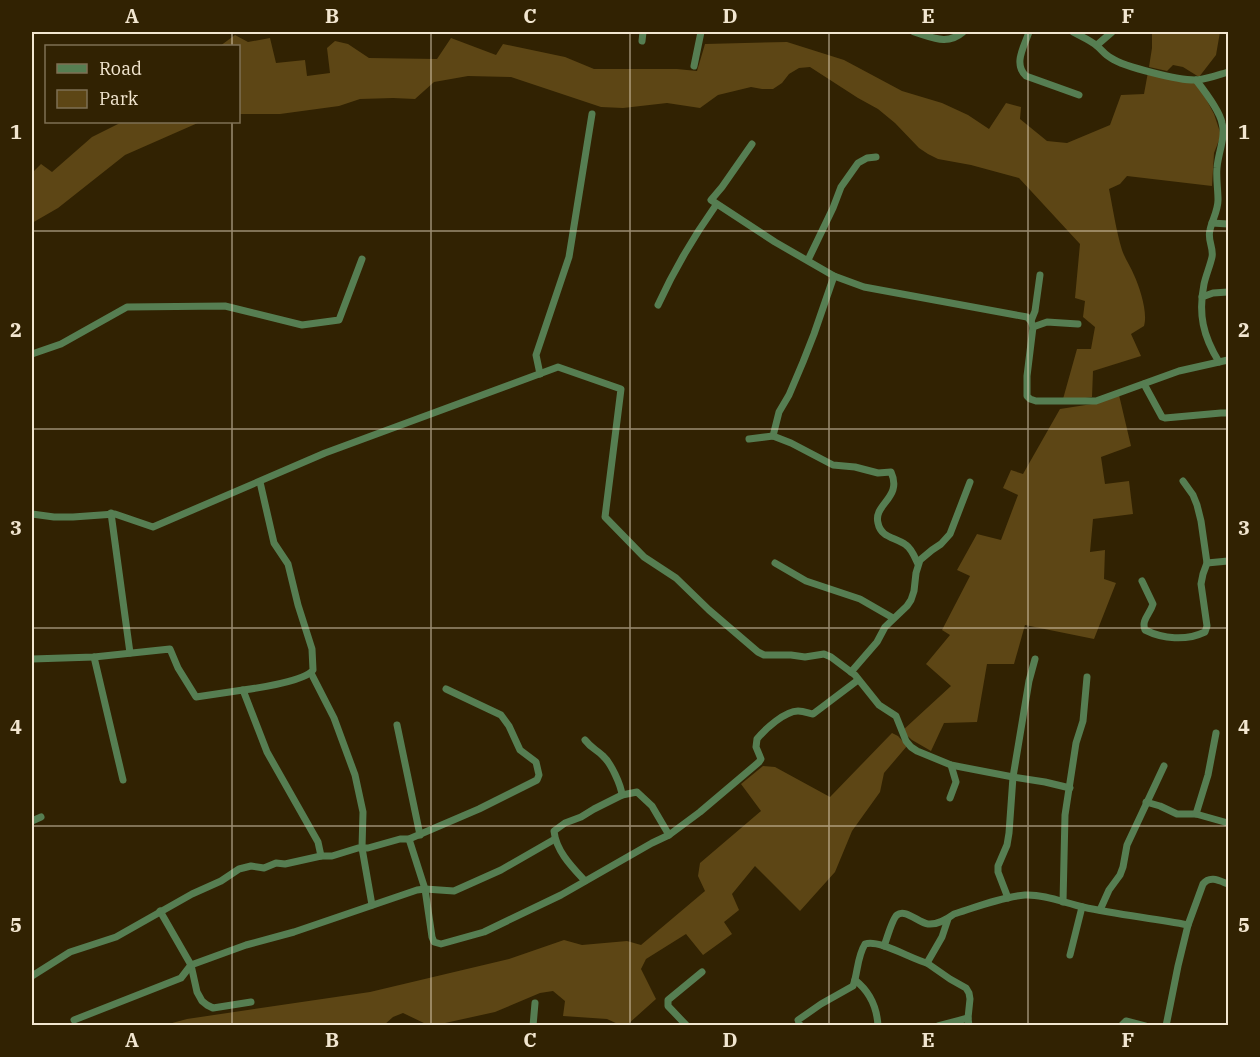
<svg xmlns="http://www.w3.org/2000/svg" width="1260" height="1057" viewBox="0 0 1260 1057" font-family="'IBM Plex Serif',serif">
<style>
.green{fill:#5d4615}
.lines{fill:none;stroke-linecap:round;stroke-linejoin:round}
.street{stroke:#567e52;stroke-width:7}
.grid{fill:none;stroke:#f2e6d0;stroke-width:1.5;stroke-opacity:0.55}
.neatline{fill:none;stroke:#f2e6d0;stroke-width:2}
.grid-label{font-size:20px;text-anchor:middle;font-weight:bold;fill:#f2e6d0}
</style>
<rect width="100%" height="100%" fill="#312202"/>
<g class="green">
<polygon points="1152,32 1220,32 1216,55 1199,77 1183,67 1173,65 1167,71 1149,67 1152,48"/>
<path d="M 235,35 L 248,42 L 270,38 L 276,63 L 305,60 L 307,76 L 330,73 L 327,48 L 335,41 L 348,44 L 369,58 L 437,59 L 451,38 L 496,55 L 503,44 L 565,57 L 594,69 L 677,69 L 697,71 L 705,44 L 787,42 L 844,60 L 902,91 L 942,103 L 968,115 L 989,129 L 1006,103 L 1021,107 L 1020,119 L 1047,141 L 1067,143 L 1110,125 L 1121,95 L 1144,94 L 1148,72 L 1198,84 L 1214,114 L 1221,135 L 1214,153 L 1212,186 L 1127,176 L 1120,184 L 1109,189 C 1113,209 1116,230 1122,250 C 1125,259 1131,267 1134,275 C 1140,288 1148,313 1144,326 L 1131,334 L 1141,356 L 1093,371 L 1092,397 L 1079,399 L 1063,399 L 1077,349 L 1091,349 L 1095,327 L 1083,317 L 1085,301 L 1075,298 L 1080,244 L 1019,178 L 971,165 L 938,159 L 928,154 L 919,148 L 895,123 L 878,109 L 858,98 L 810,67 L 799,68 L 789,74 L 782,83 L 773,89 L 762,89 L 751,87 L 718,95 L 700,108 L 667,103 L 623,108 L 601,107 L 511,77 L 468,76 L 434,82 L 415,99 L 393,98 L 360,99 L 339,106 L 280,114 L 239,114 L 238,46 L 220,46 Z"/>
<polygon points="122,122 200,122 125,155 58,208 32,223 32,173 41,164 52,172 92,137"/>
<polygon points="1119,395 1131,446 1101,457 1105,484 1129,481 1133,514 1093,519 1090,552 1105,550 1104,579 1116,583 1094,639 1025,625 1014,664 987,664 977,722 944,723 931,751 912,740 902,731 951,686 926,664 950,635 942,630 970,576 957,570 977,534 1001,540 1018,495 1003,488 1011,470 1023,474 1060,409 1092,404"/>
<polygon points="892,733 898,736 907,746 884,773 880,792 852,831 835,872 800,911 755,866 732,894 739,910 724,922 732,934 703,955 686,934 646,959 641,969 656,999 627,1025 620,1025 607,1019 563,1016 565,1001 553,991 540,993 495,1012 436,1025 428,1025 403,1013 393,1017 384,1025 161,1026 187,1019 370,992 509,959 564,940 582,945 627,941 641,945 705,891 698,876 700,863 761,811 741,784 763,766 775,767 830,797"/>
</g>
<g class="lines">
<g class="street">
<path d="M 914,32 C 932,37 947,46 963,32"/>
<path d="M 1029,32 C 1024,47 1013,64 1026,76 L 1079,95"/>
<path d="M 1073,32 C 1080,36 1090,40 1097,46 C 1102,50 1105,55 1111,58 C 1124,67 1181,81 1197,80 C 1208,79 1218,75 1228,72"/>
<polyline points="642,41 643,32"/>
<polyline points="1097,45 1112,32"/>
<polyline points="694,66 701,32"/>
<path d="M 1196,80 C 1203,89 1220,112 1222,123 C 1226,137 1218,153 1217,168 C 1216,178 1218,189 1218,200 C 1218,211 1212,220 1210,230 C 1207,240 1214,248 1212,257 C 1210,266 1206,275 1204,284 C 1198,314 1203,336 1219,362 L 1228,360"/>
<polyline points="752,144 722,187 711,200 775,242 834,276 864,287 1027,317 1031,321 1033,327 1027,376 1027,396 1030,399 1036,401 1096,401 1179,371 1219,362"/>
<polyline points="1212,223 1228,224"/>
<polyline points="808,260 833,208 841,187 858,163 867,158 876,157"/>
<polyline points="1202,297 1213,293 1228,292"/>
<path d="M 658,305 C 674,270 694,236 716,205"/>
<polyline points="1031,321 1035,311 1040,275"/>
<polyline points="1033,327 1047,322 1078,324"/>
<polyline points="32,354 61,344 127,307 225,306 302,325 339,320 362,259"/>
<polyline points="540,374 536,355 569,257 592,114"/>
<polyline points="1144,384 1162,417 1165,418 1221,413 1228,413"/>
<polyline points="773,436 779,412 789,395 803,362 814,334 834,276"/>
<path d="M 749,439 L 773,436 L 791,443 L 833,465 L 855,467 L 878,473 L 891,472 C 903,498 873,504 878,523 C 881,538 895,537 906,545 C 912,549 915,558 918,564"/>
<polyline points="111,513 130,653"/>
<polyline points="32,514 54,517 73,517 115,514 153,527 325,453 558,367 621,389 605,517 644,557 676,578 709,610 758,652 764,655 791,655 805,657 824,654 831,657 855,675 879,705 896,716 906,741 911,747 917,751 951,765 1013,777 1045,782 1070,788"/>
<polyline points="775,563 806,581 860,599 893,618"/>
<polyline points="1207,563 1228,561"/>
<path d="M 1142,581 L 1153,604 C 1150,614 1141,620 1145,630 C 1163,639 1186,641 1205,632 L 1207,626 L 1201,584 L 1203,574 L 1207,563 L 1201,521 L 1197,505 L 1193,495 L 1183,481"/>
<polyline points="94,657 123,780"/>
<polyline points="32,659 94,657 170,649 178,668 196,697 243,690 267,752 318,842 321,856"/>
<polyline points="851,672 877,642 885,627 907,606 911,600 914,591 916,573 920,560 932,550 941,544 950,534 970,482"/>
<polyline points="311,673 334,718 355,775 363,812 362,848 372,905"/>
<path d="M 243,690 C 258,688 305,681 313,670 L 312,649 L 298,605 L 288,564 L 274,543 L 260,482"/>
<polyline points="397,725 420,835"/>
<polyline points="622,795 637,792 652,806 669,835"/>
<polyline points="950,798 956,782 951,765"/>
<polyline points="1146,802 1160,806 1177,814 1196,814 1228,823"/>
<polyline points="1196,814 1208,775 1216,733"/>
<polyline points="32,821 41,817"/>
<path d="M 409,839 L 425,889 L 432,937 L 434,942 L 441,944 L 484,932 L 561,895 L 652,843 L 669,835 L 700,812 L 759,762 L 761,759 L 756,747 L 757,739 C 765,729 785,711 798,711 C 804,711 808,713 813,714 L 858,680"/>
<path d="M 585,881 C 572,867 556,851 554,831 L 565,823 L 581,817 L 594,809 L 622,795 C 621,785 611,763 603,756 C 596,749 592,749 585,740"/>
<polyline points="1008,898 998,872 998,866 1007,845 1009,833 1013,777 1029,681 1035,659"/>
<polyline points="1063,902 1065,815 1076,743 1083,721 1087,677"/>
<polyline points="1100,910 1109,890 1120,875 1123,867 1127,845 1164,766"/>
<polyline points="160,911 191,965 197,992 202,1001 207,1005 213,1008 251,1002"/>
<path d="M 884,946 C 887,939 892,919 897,915 C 905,908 919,923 928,924 C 938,925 947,919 954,914 C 976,907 1002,897 1025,895 C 1044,894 1065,903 1083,907 C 1118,915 1153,918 1188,925"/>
<polyline points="1070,955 1082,907"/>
<polyline points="927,963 950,979 966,988 969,993 970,999 968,1018 969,1026"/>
<polyline points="32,976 70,952 116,937 192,894 221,881 239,869 251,866 264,868 276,863 285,864 321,856 332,856 358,848 368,848 400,839 409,839 479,809 537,780 539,775 536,762 520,750 509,726 501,715 446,689"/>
<path d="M 855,980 C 869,991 877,1007 878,1026"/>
<polyline points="74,1020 181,978 191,965 246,945 294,932 417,890 425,889 454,891 501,870 555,839"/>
<polyline points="533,1026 535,1003"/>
<polyline points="687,1026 668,1006 668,1000 702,972"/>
<path d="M 800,1026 L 798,1020 L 821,1004 L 853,986 C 858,972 857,957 865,944 C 879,939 911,959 927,963 L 942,937 L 948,919"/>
<polyline points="938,1026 968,1018"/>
<polyline points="1121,1026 1126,1021 1145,1026"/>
<path d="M 1166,1026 L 1178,966 L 1188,925 L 1203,884 C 1210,875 1220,881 1228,884"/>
</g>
</g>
<path class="grid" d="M 232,32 L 232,46M 431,32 L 431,1026M 630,32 L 630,1026M 829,32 L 829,1026M 1028,32 L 1028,1026M 232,122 L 232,1026M 32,231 L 1228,231M 32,429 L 1228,429M 32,628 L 1228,628M 32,826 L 1228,826"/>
<rect width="1260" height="1057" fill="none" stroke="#312202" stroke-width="66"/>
<rect x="45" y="45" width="195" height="78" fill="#312202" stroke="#7e7054" stroke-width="1.5"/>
<rect x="57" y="64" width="30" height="9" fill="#567e52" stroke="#7e7054" stroke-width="1.5"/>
<text x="99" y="75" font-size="18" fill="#f2e6d0">Road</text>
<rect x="57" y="90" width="30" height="18" fill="#5d4615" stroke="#7e7054" stroke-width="1.5"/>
<text x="99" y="105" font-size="18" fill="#f2e6d0">Park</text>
<rect x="33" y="33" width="1194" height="991" class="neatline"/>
<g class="grid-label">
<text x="132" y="23">A</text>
<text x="332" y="23">B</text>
<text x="530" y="23">C</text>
<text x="730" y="23">D</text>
<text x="928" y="23">E</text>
<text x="1128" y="23">F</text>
<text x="16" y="139">1</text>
<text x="1244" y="139">1</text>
<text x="16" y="337">2</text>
<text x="1244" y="337">2</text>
<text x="16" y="535">3</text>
<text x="1244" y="535">3</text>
<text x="16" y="734">4</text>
<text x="1244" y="734">4</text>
<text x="16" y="932">5</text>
<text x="1244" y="932">5</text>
<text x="132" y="1047">A</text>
<text x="332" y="1047">B</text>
<text x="530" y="1047">C</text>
<text x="730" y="1047">D</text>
<text x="928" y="1047">E</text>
<text x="1128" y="1047">F</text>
</g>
</svg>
